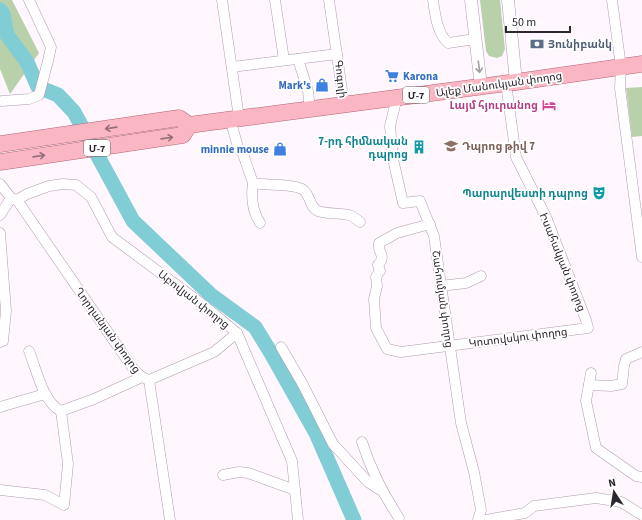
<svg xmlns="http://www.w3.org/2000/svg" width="642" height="520" viewBox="0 0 642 520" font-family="'Source Sans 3','Noto Sans Armenian',sans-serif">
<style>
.green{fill:#b8d1ab}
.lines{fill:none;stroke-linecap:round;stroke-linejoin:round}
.river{stroke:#81cdd6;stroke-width:15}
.minor-casing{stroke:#b09caf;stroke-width:11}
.tertiary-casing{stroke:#b09caf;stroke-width:13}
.primary-casing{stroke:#b26576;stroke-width:17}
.minor{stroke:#fff;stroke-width:10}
.tertiary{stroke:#fff;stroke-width:12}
.primary{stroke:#fbb6c4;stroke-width:16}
.oneway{stroke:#a19ea1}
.oneway2{stroke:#956e7a}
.labels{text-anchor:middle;stroke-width:3.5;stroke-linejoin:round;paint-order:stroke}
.shield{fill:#fff;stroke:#6d686d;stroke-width:1}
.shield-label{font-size:10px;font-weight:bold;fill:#2f272f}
.service-label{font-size:11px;font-weight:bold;fill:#4e5e75;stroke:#fff;text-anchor:start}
.shop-label{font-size:11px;font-weight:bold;fill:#366cbe;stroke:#fff;text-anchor:end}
.street-label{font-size:11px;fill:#2f272f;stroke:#fff}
.hotel-label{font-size:11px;font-weight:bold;fill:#b23c85;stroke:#fff;text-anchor:end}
.culture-label{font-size:11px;font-weight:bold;fill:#0d838f;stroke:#fff;text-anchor:end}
.education-label{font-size:11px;font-weight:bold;fill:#785e54;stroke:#fff;text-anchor:start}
</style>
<rect width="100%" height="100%" fill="#fff6fe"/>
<g class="green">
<polygon points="0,0 12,0 39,53 10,94 0,69"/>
<polygon points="480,0 500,0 505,49 502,56 497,58 489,56 486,51"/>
<polygon points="642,87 642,136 632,137 626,88"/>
</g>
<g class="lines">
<polyline class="river" points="0,10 3,14 7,35 27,62 38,87 58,95 74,112 133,221 211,295 255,327 271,353 316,433 354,520"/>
<g class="minor-casing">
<g id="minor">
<polyline points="222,0 239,118"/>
<polyline points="275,0 284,60"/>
<polyline points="329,0 344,104"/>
<path d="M 433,0 C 435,14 437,33 448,43 L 475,39"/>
<polyline points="612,0 621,67 620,88 642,257"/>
<polyline points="298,59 308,91 310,109"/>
<polyline points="232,67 337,54"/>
<polyline points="397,97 390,126 393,159 403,203 420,201 434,236 461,423 474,472 481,510 478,520"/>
<polyline points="2,101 29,99 39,95 48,61 51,47 29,0"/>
<path d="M 230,119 L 238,147 L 243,154 L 253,183 C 267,186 290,183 302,189 C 311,194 308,206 318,211 C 329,215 342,212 352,216 C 355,218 357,220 360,222"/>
<path d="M 253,183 C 251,197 252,211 260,223"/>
<polyline points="0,184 11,198 17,200 27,194 49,186 63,184 76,185 91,197 112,237 202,304 237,333 292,461 298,520"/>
<polyline points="17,200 134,370 142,377 149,380 170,520"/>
<polyline points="0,215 11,198"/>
<path d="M 430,224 L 397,233 L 379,243 C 377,253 387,255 378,265 L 380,271 L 376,277 L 377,286 L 374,299 L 376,328 L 387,349 L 401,352 L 588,328 L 586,320 L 546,217 L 516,157 L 506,83"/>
<polyline points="0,233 6,311 3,341 0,342"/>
<polyline points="441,286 466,283 481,276"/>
<polyline points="281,347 302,383 333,444 368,482 382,491"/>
<path d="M 29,351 C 36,368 43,403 61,411 L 94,399 L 142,377"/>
<polyline points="591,373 586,401 596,448 636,476 642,477"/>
<polyline points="149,380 214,352 237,333"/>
<polyline points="589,385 611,386 622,384 624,366 626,359 642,352"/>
<polyline points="0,407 45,394"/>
<path d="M 362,442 C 371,470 383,494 399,518"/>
<polyline points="223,475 239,472 248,473 295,490"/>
<polyline points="0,490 45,495 64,505 68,464 61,411"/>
<polyline points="486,520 525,513 534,506 596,498 621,502 642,515"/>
</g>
</g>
<g class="tertiary-casing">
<g id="tertiary">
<polyline points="471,0 481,87"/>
<polyline points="508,0 516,82"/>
</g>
</g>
<g class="primary-casing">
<g id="primary">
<polyline points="0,144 179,118 189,125 516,82 642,64"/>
<polyline points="0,162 183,135 189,125"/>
</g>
</g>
<use href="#minor" class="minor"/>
<use href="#tertiary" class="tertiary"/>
<use href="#primary" class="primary"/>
</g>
<defs><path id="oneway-shaft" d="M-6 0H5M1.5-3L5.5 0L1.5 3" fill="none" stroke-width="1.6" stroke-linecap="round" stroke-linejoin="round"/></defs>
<use class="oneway" href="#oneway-shaft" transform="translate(479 67) rotate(83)"/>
<g class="oneway2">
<use href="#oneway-shaft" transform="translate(111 128) rotate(172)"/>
<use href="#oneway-shaft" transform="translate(167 138) rotate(-8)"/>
<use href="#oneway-shaft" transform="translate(39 156) rotate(-8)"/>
</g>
<defs>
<g id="bank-bare" transform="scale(1.08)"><path d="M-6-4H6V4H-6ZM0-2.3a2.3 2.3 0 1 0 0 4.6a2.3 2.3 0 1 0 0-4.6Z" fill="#5c6f8a" stroke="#fff" stroke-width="2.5" paint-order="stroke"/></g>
<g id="supermarket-bare" transform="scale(1.08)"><path d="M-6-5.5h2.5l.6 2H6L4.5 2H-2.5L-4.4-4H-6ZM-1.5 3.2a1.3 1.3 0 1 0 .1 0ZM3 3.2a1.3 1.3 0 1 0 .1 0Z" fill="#3f7fe0" stroke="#fff" stroke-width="2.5" paint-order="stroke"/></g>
<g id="shop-bare" transform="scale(1.08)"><path d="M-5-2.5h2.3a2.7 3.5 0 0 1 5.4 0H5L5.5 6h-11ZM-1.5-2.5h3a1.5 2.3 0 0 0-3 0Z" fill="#3f7fe0" stroke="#fff" stroke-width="2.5" paint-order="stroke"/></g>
<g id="hotel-bare" transform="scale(1.08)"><path d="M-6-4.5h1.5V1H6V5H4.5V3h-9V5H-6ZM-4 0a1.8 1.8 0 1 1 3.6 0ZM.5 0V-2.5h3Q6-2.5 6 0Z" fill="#d1479c" stroke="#fff" stroke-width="2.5" paint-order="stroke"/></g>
<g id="school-bare" transform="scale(1.08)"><path d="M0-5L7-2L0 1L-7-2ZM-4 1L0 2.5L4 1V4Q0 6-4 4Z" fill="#8d6e63" stroke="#fff" stroke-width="2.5" paint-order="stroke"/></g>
<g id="building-bare" transform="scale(1.08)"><path d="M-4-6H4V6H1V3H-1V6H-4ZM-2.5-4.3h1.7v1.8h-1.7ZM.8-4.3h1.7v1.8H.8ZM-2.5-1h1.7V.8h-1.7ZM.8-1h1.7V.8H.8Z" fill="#0f9aa8" stroke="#fff" stroke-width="2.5" paint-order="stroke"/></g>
<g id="theatre-bare" transform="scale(1.08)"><path d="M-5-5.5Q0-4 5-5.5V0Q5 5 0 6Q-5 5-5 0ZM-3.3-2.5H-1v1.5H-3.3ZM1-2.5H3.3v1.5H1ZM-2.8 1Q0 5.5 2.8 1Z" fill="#0f9aa8" stroke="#fff" stroke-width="2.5" paint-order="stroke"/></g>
</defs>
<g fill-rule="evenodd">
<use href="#bank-bare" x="537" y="44"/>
<use href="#supermarket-bare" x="392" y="76"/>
<use href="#shop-bare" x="322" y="85"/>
<use href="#hotel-bare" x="549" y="105"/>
<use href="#school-bare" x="451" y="146"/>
<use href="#building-bare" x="419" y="147"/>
<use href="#shop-bare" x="280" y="149"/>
<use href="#theatre-bare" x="599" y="193"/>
</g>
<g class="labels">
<g class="shield">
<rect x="403" y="87" width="26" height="16" rx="3"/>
<rect x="84" y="140" width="26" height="16" rx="3"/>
</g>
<g class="shield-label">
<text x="416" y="99">Մ-7</text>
<text x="97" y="152">Մ-7</text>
</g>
<g class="service-label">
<text x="548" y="48">Յունիբանկ</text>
</g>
<g class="shop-label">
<text x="403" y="80" text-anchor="start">Karona</text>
<text x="311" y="89">Mark's</text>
<text x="269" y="153">minnie mouse</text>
</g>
<g class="street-label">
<text transform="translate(341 79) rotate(83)" y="4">Գոգոլի</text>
<text transform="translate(499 84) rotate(-8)" y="4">Ալեք Մանուկյան փողոց</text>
<text transform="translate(563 262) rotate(68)" y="4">Իսահակյան փողոց</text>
<text transform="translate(194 299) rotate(38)" y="4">Աբովյան փողոց</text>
<text transform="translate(443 299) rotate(82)" y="4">Շահումյան փողոց</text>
<text transform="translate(108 330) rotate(54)" y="4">Ղորղանյան փողոց</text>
<text transform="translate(518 337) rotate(-7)" y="4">Կոտովսկու փողոց</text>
</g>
<g class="hotel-label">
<text x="538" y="109">Լայմ հյուրանոց</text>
</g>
<g class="culture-label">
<text x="408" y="145">7-րդ հիմնական<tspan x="408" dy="13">դպրոց</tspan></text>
<text x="588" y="197">Պարարվեստի դպրոց</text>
</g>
<g class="education-label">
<text x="462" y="150">Դպրոց թիվ 7</text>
</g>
</g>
<g transform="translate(614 492) rotate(348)" stroke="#ffffff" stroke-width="3" paint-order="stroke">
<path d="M0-3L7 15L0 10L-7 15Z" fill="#2f272f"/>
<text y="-6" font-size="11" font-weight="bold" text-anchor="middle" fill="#2f272f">N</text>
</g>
<path d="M506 26v6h64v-6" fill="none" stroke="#2f272f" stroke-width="2"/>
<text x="512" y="26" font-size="12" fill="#2f272f" stroke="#ffffff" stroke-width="3" paint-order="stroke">50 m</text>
</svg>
